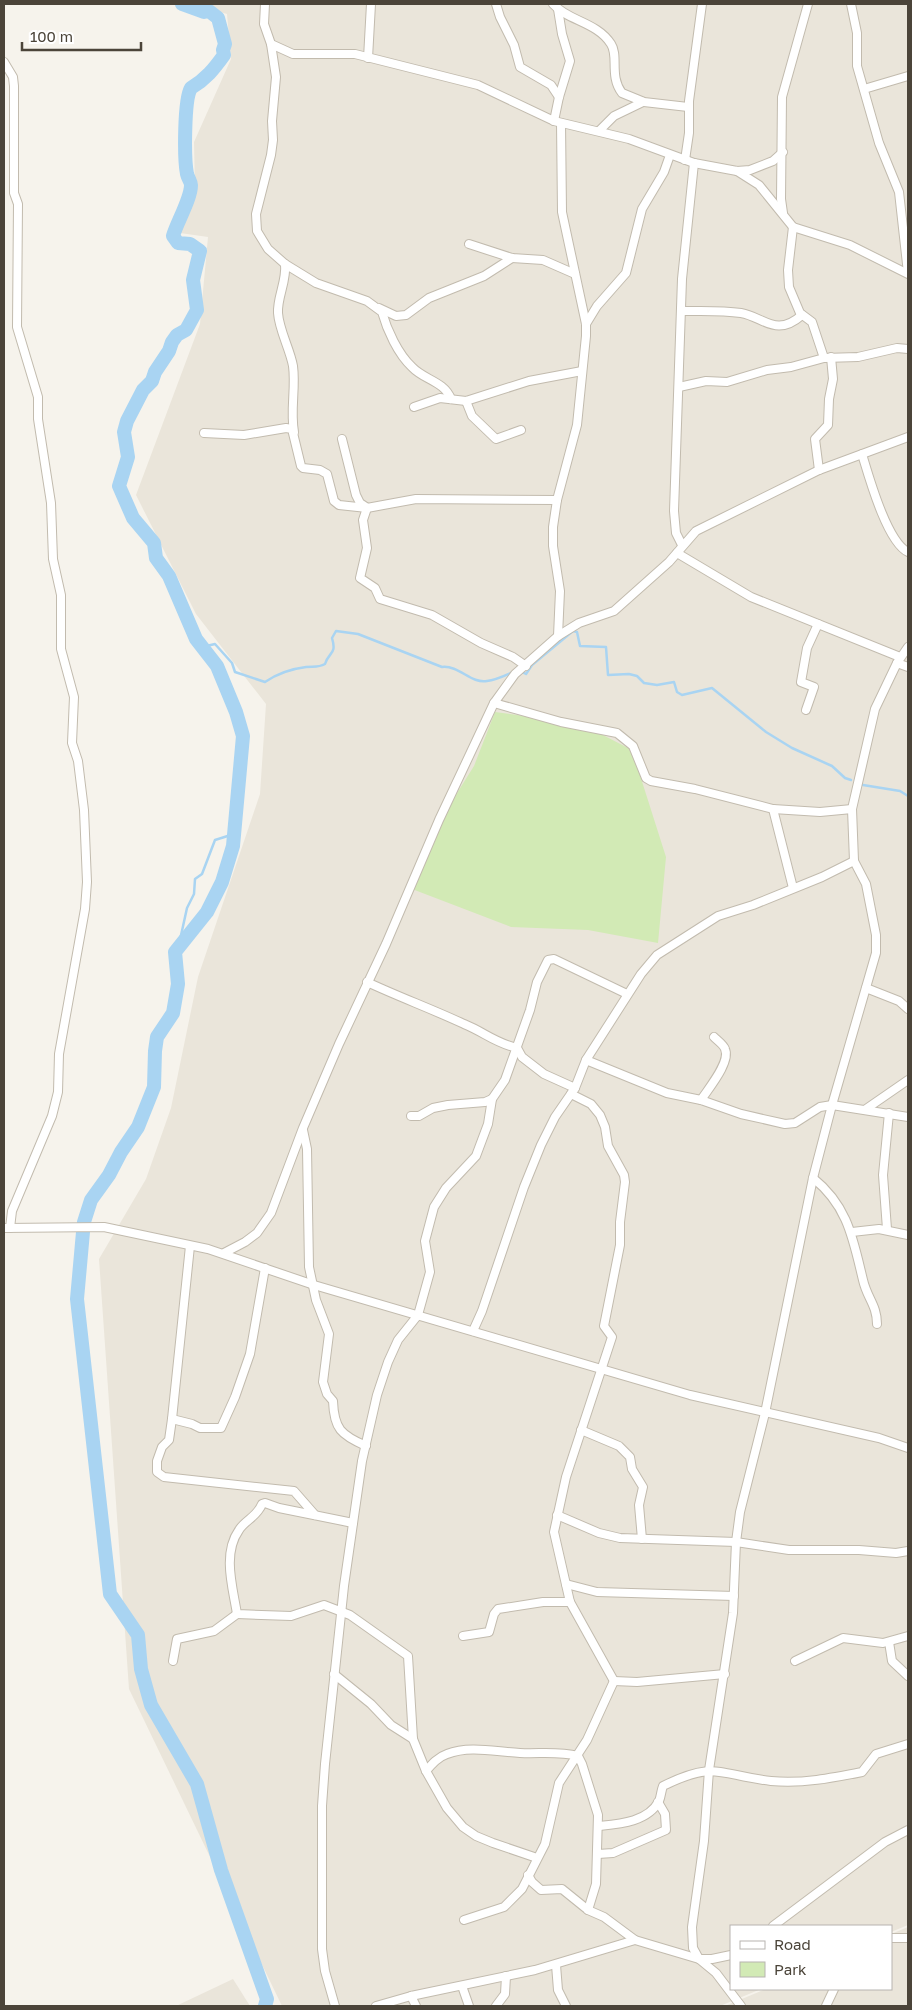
<svg xmlns="http://www.w3.org/2000/svg" width="912" height="2010" viewBox="0 0 912 2010" font-family="'Golos Text',sans-serif">
<style>
.residential{fill:#eae5da}
.green{fill:#d2eab5}
.lines{fill:none;stroke-linecap:round;stroke-linejoin:round}
.stream{stroke:#a9d4f2;stroke-width:2.5}
.river{stroke:#a9d4f2;stroke-width:14}
.minor-casing{stroke:#c2bbae;stroke-width:10}
.minor{stroke:#fff;stroke-width:8}
</style>
<rect width="100%" height="100%" fill="#f6f3ec"/>
<g class="residential">
<polygon points="193,4 908,4 908,1925 891,1932 891,1926 731,1926 731,1989 761,1989 720,2006 282,2006 129,1689 99,1259 146,1179 171,1108 198,977 260,794 266,704 196,614 136,495 200,324 208,237 180,233 195,191 194,142 231,59 227,14"/>
<polygon points="908,1927 908,2006 725,2006 766,1989 891,1989 891,1934"/>
<polygon points="233,1979 250,2006 176,2006"/>
</g>
<polygon class="green" points="495,712 524,716 597,732 632,750 666,857 658,943 588,930 511,927 412,889 447,809 474,766"/>
<g class="lines">
<g class="stream">
<path d="M 202,647 L 215,644 L 232,663 L 235,672 L 265,682 C 278,673 290,669 306,667 C 313,666 318,668 325,664 C 329,651 337,655 332,638 L 336,631 L 358,634 L 442,667 C 459,665 471,684 487,681 C 496,680 506,675 513,672"/>
<polyline points="520,671 526,674 532,665 573,631 577,632 580,646 606,647 608,675 629,674 637,676 644,683 657,685 674,682 677,692 682,695 712,688 766,732 792,748 832,766 845,778 851,780"/>
<polyline points="863,785 900,791 908,796"/>
<polyline points="178,949 187,908 194,894 195,879 202,874 215,840 234,834"/>
</g>
<g class="river">
<path d="M 84,1222 L 91,1200 L 109,1175 L 121,1152 L 138,1127 L 154,1087 L 155,1051 L 157,1037 L 173,1013 L 178,984 L 175,952 L 207,912 L 222,882 L 233,846 L 243,736 L 236,712 L 217,666 L 196,639 L 169,576 L 156,558 L 154,543 L 133,518 L 119,486 L 128,457 L 124,432 L 127,421 L 143,390 L 152,381 L 155,372 L 169,351 L 172,342 L 177,335 L 186,330 L 197,310 L 193,280 L 200,251 L 190,244 L 178,243 L 173,236 C 177,222 191,199 191,185 C 191,182 188,178 187,174 C 184,159 184,99 191,88 C 206,79 214,69 224,55 L 223,50 L 225,44 L 218,18 L 209,11 L 204,12 L 182,4"/>
<polyline points="83,1232 77,1299 110,1594 138,1635 141,1669 151,1705 197,1784 221,1870 267,1999 265,2006"/>
</g>
<g class="minor-casing">
<g id="minor">
<polyline points="265,4 264,24 271,44 293,54 355,54 478,85 554,121 629,139 694,163 737,171 750,170 773,161 783,152"/>
<polyline points="496,4 500,17 514,45 520,67 551,85 559,97"/>
<path d="M 553,4 C 568,21 597,22 611,44 C 619,56 609,76 622,93 L 644,102 L 688,107"/>
<polyline points="851,4 857,33 857,66 879,143 899,192 908,273"/>
<path d="M 271,44 L 276,77 L 272,121 L 273,140 L 271,155 L 256,214 L 257,231 L 268,249 L 285,264 L 316,283 L 367,301 L 382,312 C 387,330 398,354 412,367 C 424,380 444,381 451,399"/>
<polyline points="368,58 371,4"/>
<polyline points="4,62 13,77 14,86 14,193 18,204 17,327 38,397 38,419 51,503 53,559 61,595 61,649 74,697 72,743 78,761 84,810 87,882 85,909 59,1054 58,1092 52,1116 12,1211 10,1228"/>
<polyline points="864,89 908,76"/>
<polyline points="554,121 559,97 570,61 562,34 558,9"/>
<polyline points="600,130 614,116 643,102"/>
<polyline points="685,160 689,133 689,101 702,4"/>
<polyline points="737,171 759,185 793,227 850,245 908,274"/>
<polyline points="783,213 781,199 782,97 808,4"/>
<polyline points="793,227 788,270 789,287 800,313 812,322 824,358"/>
<polyline points="469,244 512,258 543,260 575,274"/>
<path d="M 285,264 C 287,281 277,297 278,313 C 279,330 290,349 293,366 C 296,388 290,410 294,432"/>
<polyline points="379,308 396,316 406,315 429,298 484,276 512,258"/>
<path d="M 681,311 C 701,311 721,310 741,313 C 764,317 776,338 802,315"/>
<polyline points="586,324 597,306 626,273 642,209 664,172 670,155"/>
<polyline points="679,387 706,381 727,382 767,370 791,367 824,358 858,357 897,348 908,349"/>
<polyline points="466,401 472,416 496,439 521,430"/>
<polyline points="414,407 440,398 466,401 529,381 582,371"/>
<polyline points="204,433 244,435 286,428 292,429 301,466 303,468 320,470 327,474 334,501 339,505 367,508 416,499 557,500"/>
<polyline points="342,439 356,495 360,503 366,507"/>
<path d="M 862,454 C 869,477 887,542 908,552"/>
<polyline points="819,470 815,439 828,425 829,399 833,379 831,357"/>
<polyline points="367,508 363,520 367,548 360,578 375,588 380,599 432,615 481,643 513,657 526,666"/>
<polyline points="682,545 676,533 674,511 682,279 694,163"/>
<polyline points="677,553 751,597 900,657"/>
<polyline points="558,636 560,591 553,546 553,527 557,500 577,425 586,336 586,324 562,212 561,123"/>
<polyline points="897,663 908,667"/>
<polyline points="494,703 561,722 617,733 633,746 646,778 651,781 695,789 773,809 820,812 852,809"/>
<polyline points="806,710 814,687 801,682 807,648 818,624"/>
<polyline points="773,809 793,888"/>
<path d="M 367,982 C 399,997 432,1009 464,1024 C 484,1032 495,1043 517,1048 L 522,1057 L 544,1074 L 575,1088"/>
<polyline points="866,988 899,1001 908,1009"/>
<polyline points="586,1060 667,1093 701,1100 741,1114 785,1124 795,1123 820,1107 832,1105 908,1117"/>
<polyline points="571,1094 591,1104 600,1115 605,1127 608,1146 624,1175 625,1182 620,1222 620,1245 604,1326 612,1337 566,1477 554,1532 570,1602 614,1681"/>
<path d="M 701,1100 C 708,1089 731,1062 725,1049 C 724,1045 717,1040 714,1037"/>
<polyline points="866,1109 908,1080"/>
<polyline points="411,1116 419,1116 433,1108 448,1105 485,1102 492,1099 505,1080 530,1010 537,982 548,960 554,959 627,994"/>
<path d="M 303,1130 L 307,1149 L 309,1267 L 316,1300 L 329,1334 L 323,1382 L 327,1394 L 333,1401 C 334,1429 341,1435 366,1446"/>
<path d="M 813,1178 C 848,1206 853,1239 863,1280 C 867,1298 877,1305 877,1324"/>
<polyline points="4,1228 104,1227 208,1249 314,1285 690,1395 879,1438 908,1448"/>
<polyline points="887,1229 883,1175 889,1113"/>
<polyline points="852,1232 879,1229 908,1235"/>
<polyline points="190,1246 172,1419 169,1440 162,1447 157,1461 157,1472 164,1477 294,1491 315,1515"/>
<polyline points="224,1253 245,1242 257,1233 271,1213 303,1128 339,1044 386,944 439,820 494,703 515,674 558,636 579,623 614,611 669,562 696,531 819,470 908,437"/>
<polyline points="473,1331 482,1311 524,1187 541,1145 555,1117 575,1088 586,1060 641,974 657,955 718,916 753,905 822,877 854,861"/>
<polyline points="172,1419 192,1424 200,1428 221,1428 235,1397 250,1354 265,1268"/>
<polyline points="581,1430 619,1446 630,1457 632,1469 643,1487 639,1505 642,1539"/>
<polyline points="557,1515 599,1533 620,1538 736,1542 789,1550 859,1550 896,1553 908,1551"/>
<path d="M 353,1523 L 279,1508 L 265,1503 L 262,1504 C 257,1517 245,1520 239,1530 C 222,1554 233,1588 237,1614 L 291,1616 L 324,1605 L 350,1615 L 408,1656 L 413,1739"/>
<polyline points="566,1584 597,1592 734,1596"/>
<polyline points="463,1636 489,1632 494,1614 498,1609 543,1602 570,1602"/>
<polyline points="889,1642 892,1661 908,1676"/>
<polyline points="173,1661 177,1639 214,1631 237,1614"/>
<polyline points="795,1661 843,1638 883,1643 908,1636"/>
<polyline points="334,1674 371,1704 391,1725 413,1739 426,1771 447,1808 463,1827 476,1836 493,1843 537,1858"/>
<polyline points="614,1681 637,1682 725,1674"/>
<path d="M 426,1771 C 432,1764 438,1757 447,1754 C 470,1745 496,1752 520,1753 C 540,1754 558,1751 578,1756 L 582,1764 L 598,1815 L 596,1884 L 588,1910"/>
<path d="M 599,1826 C 619,1824 648,1822 659,1801 C 661,1797 661,1791 663,1786 C 716,1760 718,1775 771,1781 C 802,1784 832,1778 862,1772 L 876,1754 L 908,1744"/>
<polyline points="598,1854 613,1853 666,1830 665,1814 658,1802"/>
<polyline points="528,1875 532,1882 541,1890 562,1889 588,1910 604,1917 635,1940 699,1959 712,1959 731,1955"/>
<polyline points="464,1920 504,1907 522,1889 545,1844 559,1783 587,1740 614,1681"/>
<polyline points="773,1926 885,1842 908,1830"/>
<polyline points="891,1938 908,1938"/>
<polyline points="556,1965 558,1990 566,2006"/>
<polyline points="462,1986 469,2006"/>
<polyline points="411,1996 416,2006"/>
<polyline points="335,2006 325,1971 322,1949 322,1806 325,1764 344,1586 362,1461 377,1395 388,1362 398,1340 418,1315 430,1272 425,1241 434,1207 446,1188 476,1156 488,1124 492,1099"/>
<polyline points="376,2006 411,1996 535,1970 635,1940"/>
<polyline points="496,2006 505,1994 506,1976"/>
<polyline points="741,2006 716,1973 699,1959 693,1948 692,1927 704,1841 709,1770 733,1613 736,1542 740,1512 765,1413 813,1178 832,1105 876,953 876,935 866,884 854,861 852,809 875,709 897,663 908,647"/>
<polyline points="826,2006 834,1989"/>
</g>
</g>
<use href="#minor" class="minor"/>
</g>
<rect width="912" height="2010" fill="none" stroke="#4b4439" stroke-width="10"/>
<rect x="730" y="1925" width="162" height="65" fill="#ffffff" stroke="#b7b4b0"/>
<rect x="740" y="1941" width="25" height="8" fill="#ffffff" stroke="#b7b4b0"/>
<text x="774" y="1950" font-size="15" fill="#4b4439">Road</text>
<rect x="740" y="1962" width="25" height="15" fill="#d2eab5" stroke="#b7b4b0"/>
<text x="774" y="1975" font-size="15" fill="#4b4439">Park</text>
<path d="M22 42v8h119v-8" fill="none" stroke="#4b4439" stroke-width="2.5"/>
<text x="30" y="42" font-size="15" fill="#4b4439" stroke="#ffffff" stroke-width="4" paint-order="stroke">100 m</text>
</svg>
